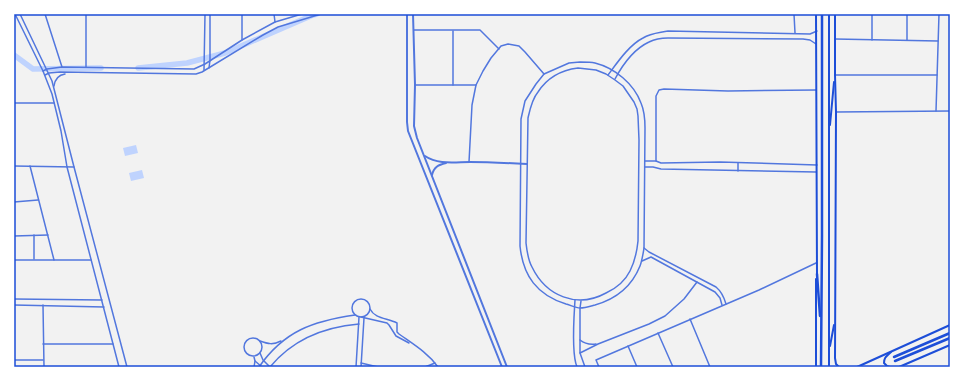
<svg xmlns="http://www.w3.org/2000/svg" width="964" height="381" viewBox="0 0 964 381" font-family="'Source Serif 4',serif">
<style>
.water{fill:#bfd3fe}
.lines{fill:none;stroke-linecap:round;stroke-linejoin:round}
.river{stroke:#bfd3fe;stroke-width:5.5}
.minor{stroke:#5277de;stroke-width:1.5}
.tertiary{stroke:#5277de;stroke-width:2}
.secondary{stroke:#1d4ed8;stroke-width:2}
.primary{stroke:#1d4ed8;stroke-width:2.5}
.neatline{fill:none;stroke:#1d4ed8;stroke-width:1.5}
</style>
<rect width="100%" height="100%" fill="#f2f2f2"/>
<g class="water">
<polygon points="136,145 138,153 125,156 123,148"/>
<polygon points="142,170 144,178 131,181 129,173"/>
</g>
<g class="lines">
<g class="river">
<polyline points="14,55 33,69 101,68"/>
<polyline points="138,68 187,63 225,53 313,15 317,14"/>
</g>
<g class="minor">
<polyline points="15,14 43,71 52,94 61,131 67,167 119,367"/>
<polyline points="20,14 52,81 74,167 127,367"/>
<polyline points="45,14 62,67"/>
<polyline points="274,14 275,22"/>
<polyline points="794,14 795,33"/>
<polyline points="872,14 872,40"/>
<polyline points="414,30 480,30 499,49"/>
<polyline points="835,39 938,41"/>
<polyline points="242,40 242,14"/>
<polyline points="907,40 907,14"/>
<path d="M 580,62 C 585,62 591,62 595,63 C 615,68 634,84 641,103 C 644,110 645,119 645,128 L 644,248 C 643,254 642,261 640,266 C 632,286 616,299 595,305 C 591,306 585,308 580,308 C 576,308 570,305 566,304 C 537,295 523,276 520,246 L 521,119 L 525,101 L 536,84 L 544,74 L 569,63 Z"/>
<polyline points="86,67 86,14"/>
<polyline points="209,68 210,60 210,14"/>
<path d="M 578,68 L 596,70 L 606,74 L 615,80 L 623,86 L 634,102 L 637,109 L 638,116 L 639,140 L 638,241 C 637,251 635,261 630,271 C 625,281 617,288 606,293 C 577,309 546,296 532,267 C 528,260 527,252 526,243 L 528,118 C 530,109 532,99 538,92 C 547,78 562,70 578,68 Z"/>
<polyline points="204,70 205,14"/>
<polyline points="43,71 47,69 62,67 194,69 205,64 242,40 275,22 302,14"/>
<polyline points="45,75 49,73 60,72 196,74 202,72 263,35 278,27 321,14"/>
<path d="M 608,75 C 617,63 629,45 643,38 C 651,33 659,33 668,31 L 810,34 L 817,31"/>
<polyline points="835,75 937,75"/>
<path d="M 615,79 C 623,64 634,49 649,42 C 655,39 662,38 668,38 L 803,39 L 810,40 L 816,44"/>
<polyline points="416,85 476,85"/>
<polyline points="453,85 453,31"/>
<path d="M 54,86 C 55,79 58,75 65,74"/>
<polyline points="14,103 54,103"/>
<polyline points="936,111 939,14"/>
<polyline points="836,112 950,111"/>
<polyline points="645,161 656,161 661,163 720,162 817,165"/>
<polyline points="656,161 656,96 659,90 664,89 728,91 816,90"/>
<polyline points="469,162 472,105 476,85 483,71 491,58 501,46 508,44 519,46 525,52 544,74"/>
<polyline points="14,166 74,167"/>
<polyline points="30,166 54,260"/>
<polyline points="645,167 653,167 661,169 816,172"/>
<polyline points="738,171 738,163"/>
<polyline points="14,202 38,200"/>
<polyline points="34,235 34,259"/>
<polyline points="14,236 48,235"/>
<path d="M 644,248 L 649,252 L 716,287 C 722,292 724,297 726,304"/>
<polyline points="14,260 91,260"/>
<polyline points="642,261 651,257 715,292 720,298 722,305"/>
<circle cx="361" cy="308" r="9"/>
<polyline points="14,299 102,300"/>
<path d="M 575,300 C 574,317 571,353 577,367"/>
<polyline points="581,301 580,308 580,353 585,367"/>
<polyline points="14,305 104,307"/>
<polyline points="43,305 44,367"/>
<path d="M 370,309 C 375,319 387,318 397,323 L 397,332 L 399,334 C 413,344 428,353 438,367"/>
<polyline points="361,317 387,323 389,325 396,336 409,343"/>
<polyline points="690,319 710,367"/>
<polyline points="658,333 673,367"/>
<circle cx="253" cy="347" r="9"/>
<path d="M 580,340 C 585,344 589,345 596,344"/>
<path d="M 260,341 C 268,344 273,345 281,341"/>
<polyline points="43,344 113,344"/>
<polyline points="628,346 637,367"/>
<polyline points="260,353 263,360 270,367"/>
<polyline points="580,353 598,344 649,324 665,316 684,299 697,282"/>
<polyline points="254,357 255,361 254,367"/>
<polyline points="14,360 43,360"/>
<polyline points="255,361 262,367"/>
<polyline points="361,363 378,367"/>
<path d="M 259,367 C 284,331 313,321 355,315"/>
<path d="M 270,367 C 293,339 324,327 359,324"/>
<polyline points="356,367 359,317"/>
<polyline points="361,367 364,318"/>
<polyline points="425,367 435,363"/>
<polyline points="599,367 596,360 759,290 816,263"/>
</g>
<g class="tertiary">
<polyline points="407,14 407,122 408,131 502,367"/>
<polyline points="413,14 415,85 414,126 417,138 507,367"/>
<path d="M 425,156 C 438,165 455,162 470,162 C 489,162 508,163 527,164"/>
<path d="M 432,175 C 434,167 438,165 446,163"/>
</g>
<g class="secondary">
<polyline points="816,14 817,275"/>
<polyline points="829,14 829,367"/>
<polyline points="835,14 835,75 836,112 835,358 836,364 839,367"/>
<polyline points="830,125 834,82"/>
<polyline points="830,346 834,325"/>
<polyline points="816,367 816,279"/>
<polyline points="857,367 950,325"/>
<path d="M 890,367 L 887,366 L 884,363 C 884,357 887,356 891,352"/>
<polyline points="899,367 950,345"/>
</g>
<g class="primary">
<polyline points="817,274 820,316"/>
<polyline points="894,357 950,333"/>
<polyline points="895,361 950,338"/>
<polyline points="821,367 822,235 822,14"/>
</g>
</g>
<rect width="964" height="381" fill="none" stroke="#ffffff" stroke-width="30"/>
<rect x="15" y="15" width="934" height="351" class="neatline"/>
</svg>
